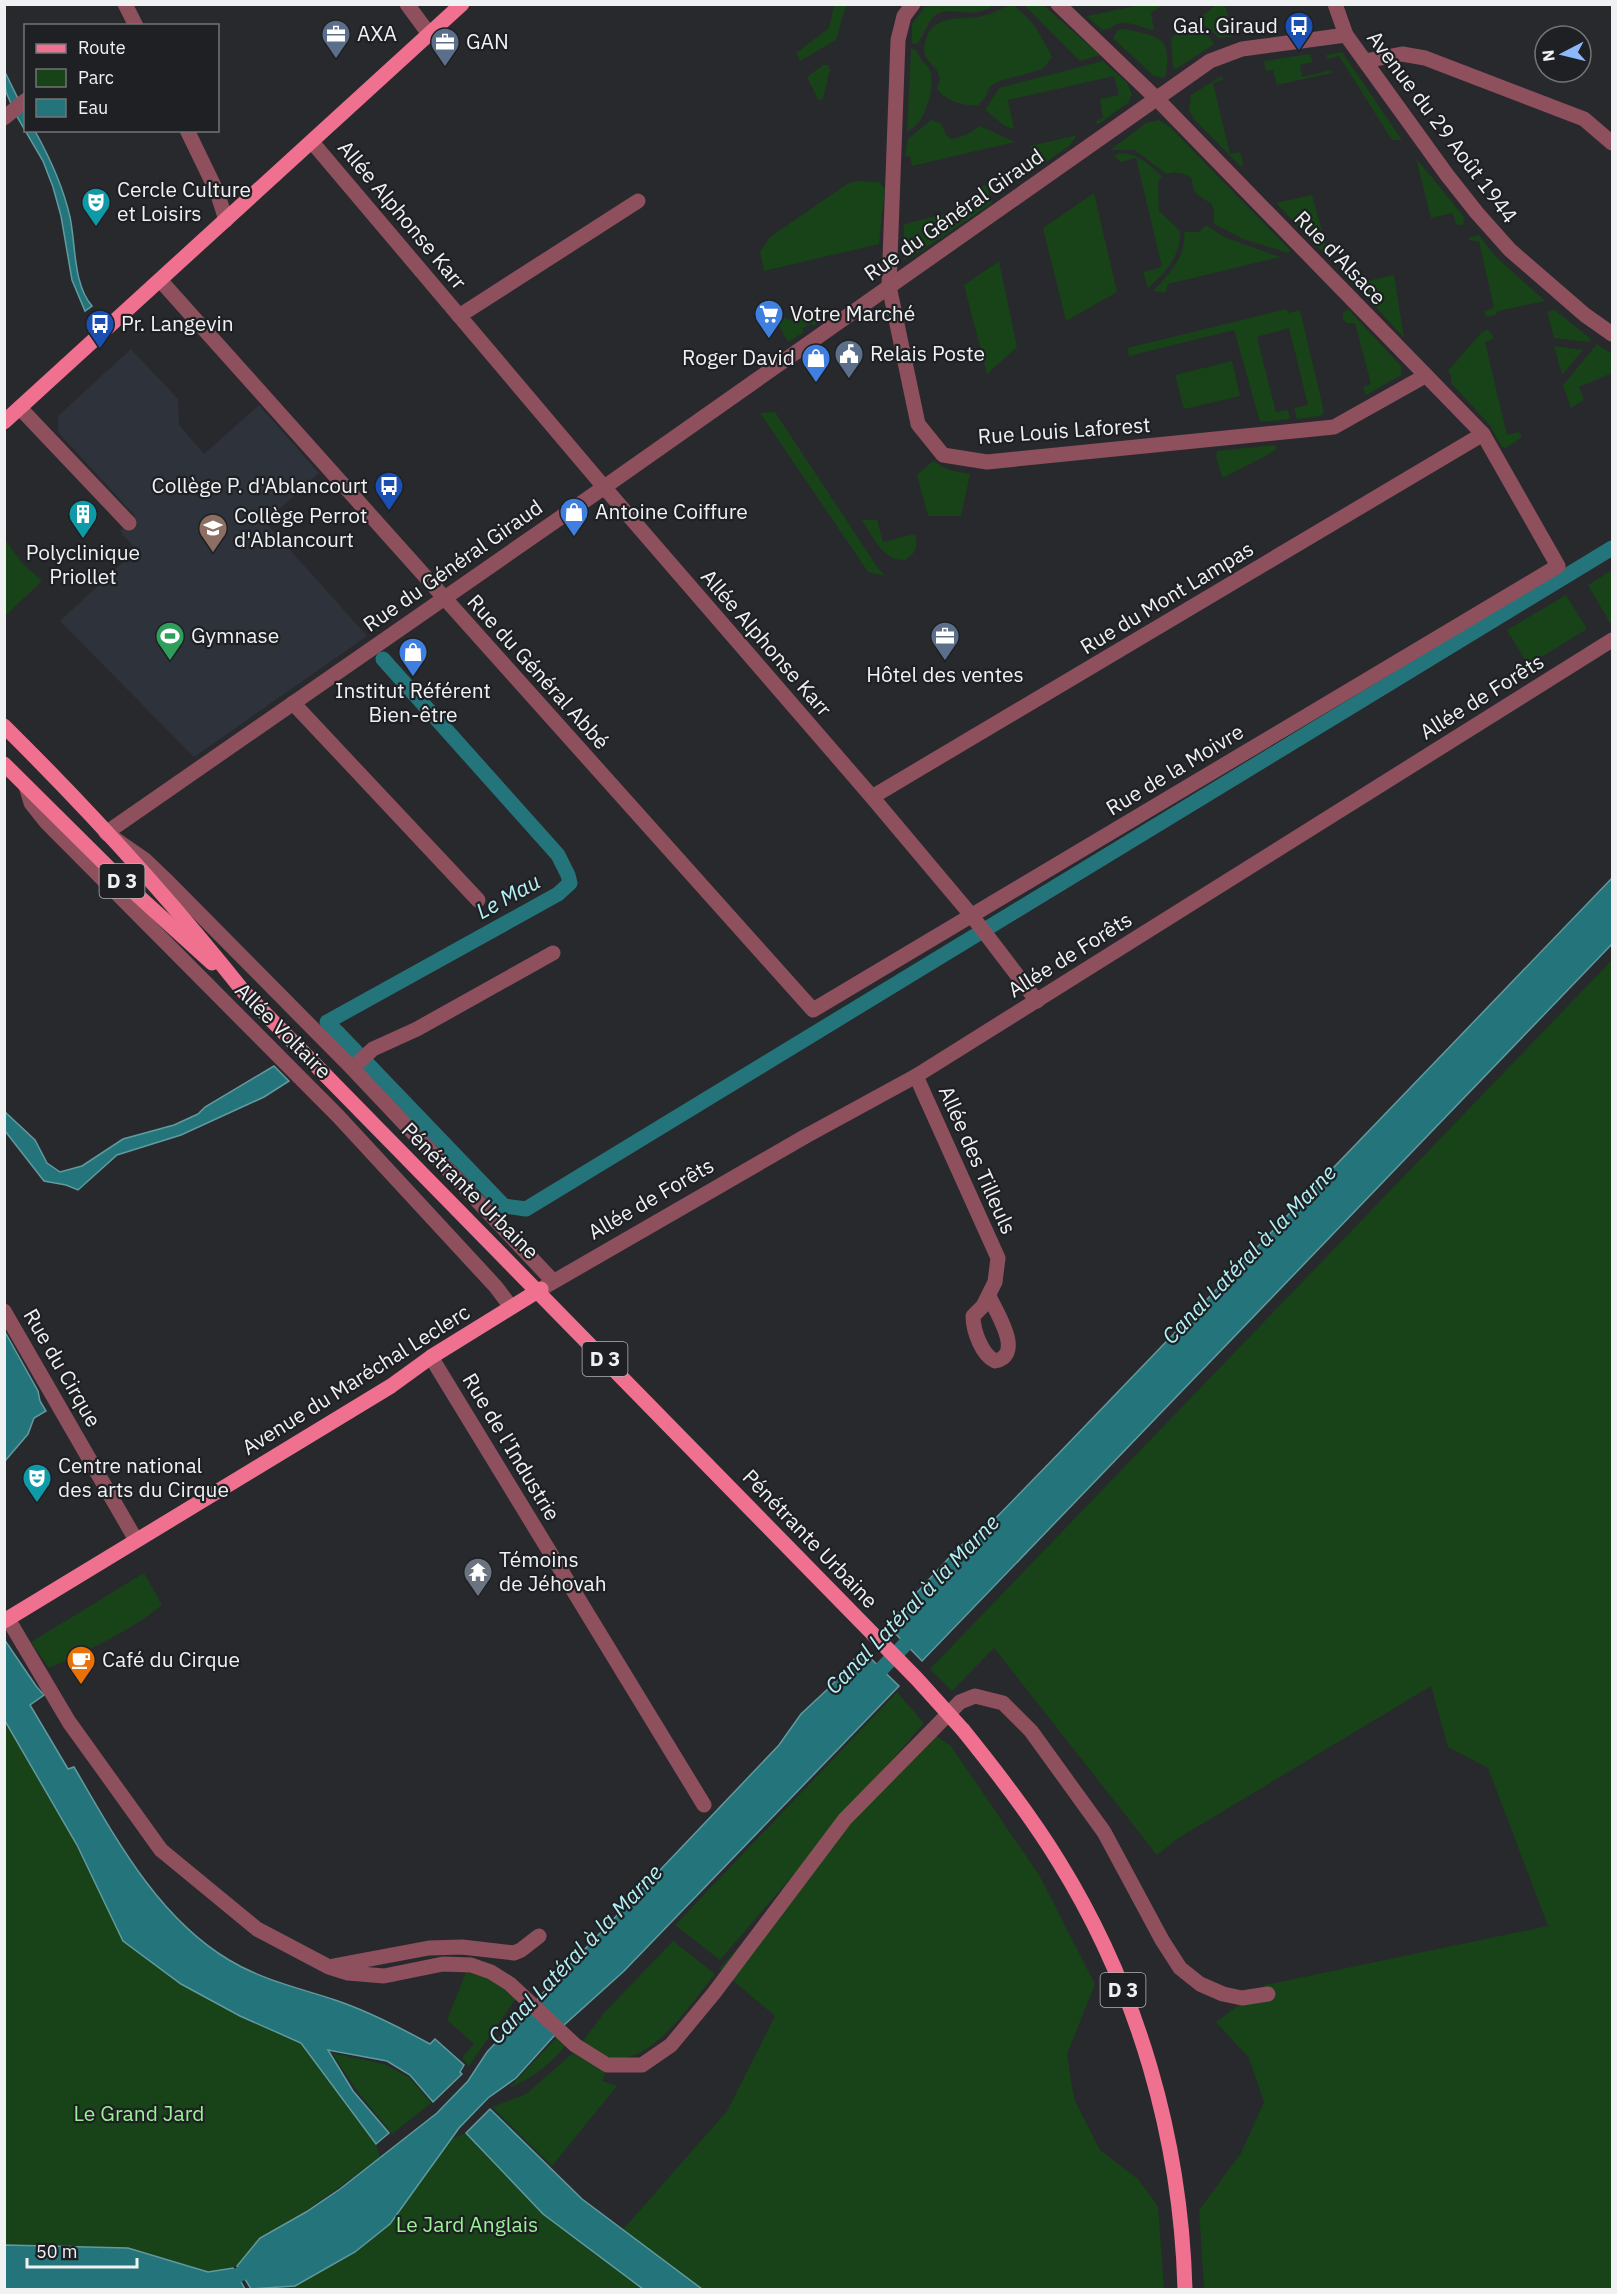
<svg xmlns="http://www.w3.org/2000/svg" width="1617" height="2294" viewBox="0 0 1617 2294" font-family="'IBM Plex Sans',sans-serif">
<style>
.built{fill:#2e323b}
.green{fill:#184217}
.water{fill:#24757b;stroke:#619a9f;stroke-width:1.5}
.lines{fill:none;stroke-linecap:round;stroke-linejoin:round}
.canal{stroke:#24757b;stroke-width:15}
.minor{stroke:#8e505d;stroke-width:15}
.major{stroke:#f0718f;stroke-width:15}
.major-bridge{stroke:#f0718f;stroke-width:15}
.labels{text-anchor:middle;stroke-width:4.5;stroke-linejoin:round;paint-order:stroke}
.shield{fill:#1e2023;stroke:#b1b2b5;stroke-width:1.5}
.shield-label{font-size:20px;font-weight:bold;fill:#f0f1f3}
.poi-label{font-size:21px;fill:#f0f1f3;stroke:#1e2023;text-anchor:start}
.street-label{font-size:21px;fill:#f0f1f3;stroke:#1e2023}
.park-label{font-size:21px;fill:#98f493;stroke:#1e2023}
.water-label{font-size:22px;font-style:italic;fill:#b3f1f6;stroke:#1e2023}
</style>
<rect width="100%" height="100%" fill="#28292d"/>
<polygon class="built" points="131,349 178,399 179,425 204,454 259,405 319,473 265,522 367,636 194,757 60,621 136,550 120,531 135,516 58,432 58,416"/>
<g class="green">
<path d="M 927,4 L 994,4 L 994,5 C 972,21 952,5 937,14 C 927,21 925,34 918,43 L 912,44 L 912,24 Z"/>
<polygon points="834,5 846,5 836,40 800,61 796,53 829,28"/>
<path d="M 1012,5 C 1032,16 1042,38 1052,57 L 1043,69 L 997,82 L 990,87 L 985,98 L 978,105 C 964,107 946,101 937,89 C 944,71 934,70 926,57 C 923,52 924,44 926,39 C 935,11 964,22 986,15 C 995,13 1002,7 1012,5 Z"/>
<polygon points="1024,5 1043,5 1100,55 1080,61"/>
<path d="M 1140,5 L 1162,5 L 1151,13 L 1154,30 C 1144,29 1130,21 1120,23 C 1113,25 1110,30 1102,30 L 1087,16 Z"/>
<polygon points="1216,5 1223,5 1226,8 1232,37 1219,38 1207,27 1193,23"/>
<path d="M 1126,29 C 1162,38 1171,36 1166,76 L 1162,78 L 1154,76 L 1113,38 L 1118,30 Z"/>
<polygon points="1201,31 1208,34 1214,44 1176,69 1173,68 1171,38 1178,32"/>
<path d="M 911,48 L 917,51 C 921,64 927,62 930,71 C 935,83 928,108 921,119 C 918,124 912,128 907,133 Z"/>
<polygon points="1342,52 1402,140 1392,140 1339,56 1327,59 1326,55"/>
<polygon points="1310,54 1313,62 1300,65 1302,77 1331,70 1332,73 1277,85 1273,70 1266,71 1264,61"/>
<polygon points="1103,61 1127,83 1132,94 1129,102 1097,125 1096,121 1103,118 1100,99 1119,95 1114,76 1008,100 1014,129 1005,126 985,110 999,88"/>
<polygon points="823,65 828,65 830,69 823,99 819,101 807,77"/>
<polygon points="1222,76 1223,80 1213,83 1230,154 1240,152 1243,164 1241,167 1194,119 1189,110 1191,95"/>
<polygon points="931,120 941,123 946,135 952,139 966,135 980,126 1015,142 912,166 910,156 905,157 908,139"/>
<path d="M 1159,120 L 1170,127 L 1291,251 L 1288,253 L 1243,239 L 1214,224 L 1214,211 L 1211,203 C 1199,197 1192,193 1192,179 C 1184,172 1175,171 1166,174 L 1135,150 L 1110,150 L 1146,123 Z"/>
<polygon points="1077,135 1069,146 1039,167 1035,166 1030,146"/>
<path d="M 1119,153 C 1138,153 1148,164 1162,176 L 1158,182 L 1159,211 L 1180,231 C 1181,256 1166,272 1148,288 L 1143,272 L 1162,267 L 1136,158 L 1121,162 L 1114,156 Z"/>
<polygon points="1416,158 1464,217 1463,225 1457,225 1452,213 1431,218"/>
<polygon points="856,181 879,182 885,189 879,244 764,271 760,252 770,237 847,184"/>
<polygon points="987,185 992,203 912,257 904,259 904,224 977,206 982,186"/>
<polygon points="1094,193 1117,292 1066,321 1043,228"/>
<polygon points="1312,195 1330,259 1276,203"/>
<path d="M 1206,225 L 1224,237 L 1280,257 L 1168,284 L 1165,293 L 1153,291 C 1168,275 1187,256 1184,232 L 1199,232 Z"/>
<polygon points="1479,235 1493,254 1545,301 1498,311 1495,315 1486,317 1484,311 1494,308 1479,242 1469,240 1468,238"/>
<polygon points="999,261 1017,347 987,374 964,285"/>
<polygon points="1394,275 1404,338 1355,284"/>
<polygon points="838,307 813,326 811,323 802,329 804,332 788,342 776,320 784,317 789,320"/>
<polygon points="1286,309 1288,313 1300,310 1324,412 1320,416 1297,419 1294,408 1308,405 1289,328 1257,337 1276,412 1288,410 1290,419 1260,422 1234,330 1129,356 1127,348"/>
<polygon points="1348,309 1401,366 1401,375 1366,395 1363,387 1371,384 1355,323 1347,323 1343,320 1343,313"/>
<polygon points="1555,310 1591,339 1588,342 1554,338 1547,311"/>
<polygon points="1488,329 1493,336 1493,339 1485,342 1507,435 1519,432 1522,437 1506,448 1502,447 1489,424 1451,383 1451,375 1448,371 1481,333"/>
<polygon points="1597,344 1612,354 1612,373 1579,387 1584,400 1571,408 1563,385"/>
<polygon points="1554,346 1583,350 1562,375"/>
<polygon points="1232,361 1240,396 1184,409 1175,375"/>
<polygon points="775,412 878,568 885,576 868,572 760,413"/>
<polygon points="1274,445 1277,448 1271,453 1225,477 1222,477 1216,457 1217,451"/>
<polygon points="933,461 949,470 970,474 961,516 928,516 917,475"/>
<path d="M 862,520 L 877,520 L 883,542 L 915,534 C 918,547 916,553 905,560 C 883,562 873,536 862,520 Z"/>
<polygon points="4,538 22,563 42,581 5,616"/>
<polygon points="1612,570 1612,621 1610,623 1588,585"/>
<polygon points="1566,595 1587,629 1528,665 1507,630"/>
<polygon points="1612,960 1612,2289 1204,2289 1199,2210 1241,2153 1264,2102 1249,2058 1216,2022 1265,1985 1548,1926 1488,1768 1448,1747 1431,1686 1177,1839 1157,1855 994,1648 952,1691 930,1669"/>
<path d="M 144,1573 L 162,1605 C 129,1632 88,1650 49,1668 L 31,1642 Z"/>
<polygon points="897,1692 924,1723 720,1960 675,1925"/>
<polygon points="4,1721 74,1841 123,1941 253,2022 301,2043 376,2144 380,2158 310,2208 260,2238 237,2266 208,2272 128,2248 5,2245"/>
<polygon points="932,1733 951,1746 1039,1875 1095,1984 1067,2054 1074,2099 1100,2150 1138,2179 1158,2206 1164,2289 695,2289 620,2233 727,2111 775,2016 719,1969 855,1815"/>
<path d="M 673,1941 L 715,1974 C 692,2002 652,2066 610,2058 C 601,2056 591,2047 583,2041 L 604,2013 Z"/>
<polygon points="466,1972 492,1979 517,1997 469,2066 462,2058 474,2044 447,2020"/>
<path d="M 556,2038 L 565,2046 C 550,2065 531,2079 509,2088 Z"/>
<polygon points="332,2053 384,2064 409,2077 431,2103 392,2134 355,2088"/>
<polygon points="573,2053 607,2070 602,2081 617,2086 552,2166 492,2107 526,2094"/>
<polygon points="466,2133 468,2134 676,2290 259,2290 295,2286 391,2223 451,2139"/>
</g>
<g class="water">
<path d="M 4,70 L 25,113 L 26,130 L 35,131 C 50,158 63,186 70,217 C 76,246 73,284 92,306 L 85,311 L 72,280 L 61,216 L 53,187 L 43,161 L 16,115 L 6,92 Z"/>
<polygon points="1612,878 1612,944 922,1661 887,1625 959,1547 988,1526 1063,1449"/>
<polygon points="274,1066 289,1081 264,1097 181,1135 117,1155 78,1190 66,1185 44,1181 5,1131 5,1112 35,1140 47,1163 60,1172 82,1166 123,1139 174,1125 198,1114 205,1107"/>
<polygon points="5,1332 38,1391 40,1401 46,1411 34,1418 28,1434 5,1461"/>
<path d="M 4,1639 L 36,1686 L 44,1695 L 30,1705 L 68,1769 L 74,1767 C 115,1837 157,1917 229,1960 C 262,1980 299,1988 335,2000 C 368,2011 399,2027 430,2044 L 435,2039 L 464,2065 L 460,2072 L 462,2074 L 433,2102 L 410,2075 L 387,2061 L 328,2050 L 353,2091 L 389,2133 L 376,2144 L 301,2043 L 240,2016 L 181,1984 L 123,1941 L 77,1845 L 5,1721 Z"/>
<polygon points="862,1650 899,1686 624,1971 563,2026 516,2078 488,2098 459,2128 390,2224 355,2252 295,2286 251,2289 237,2266 260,2238 306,2212 340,2189 437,2113 468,2081 487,2052 779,1745 801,1714 831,1686"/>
<polygon points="490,2109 582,2199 702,2289 643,2289 543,2214 466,2133"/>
<polygon points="5,2245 128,2248 208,2272 233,2268 245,2289 5,2289"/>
</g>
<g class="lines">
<g class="canal">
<polyline points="338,1033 504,1206 526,1209 1612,548"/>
<polyline points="332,1038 338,1033 327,1022 558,894 570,883 568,875 558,855 383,659"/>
<polyline points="868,1683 918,1631"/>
<polyline points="210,2290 259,2264"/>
</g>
<g class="minor">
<polyline points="125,4 136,26"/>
<polyline points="407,4 429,34"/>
<polyline points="913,4 904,16 898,40 889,286 918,424 943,455 987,462 1334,427 1425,376"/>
<polyline points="1335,4 1346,35 1447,175 1477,213 1510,250 1585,315 1612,334"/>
<polyline points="1365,61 1402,54 1425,58 1584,119 1612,143"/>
<polyline points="4,118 26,100"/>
<polyline points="187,130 217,192 226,220"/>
<polyline points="312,142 604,487 872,797 972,916 1037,1001"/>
<polyline points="160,280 813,1010 1558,566 1483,434 1157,99 1058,4"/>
<polyline points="459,316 638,201"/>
<polyline points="20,408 129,523"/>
<polyline points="293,703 478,900"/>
<polyline points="26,786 31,803 47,823 338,1116 496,1287 511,1307"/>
<polyline points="872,797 1483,434"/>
<polyline points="352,1068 373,1049 417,1029 553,953"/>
<path d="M 916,1076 L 998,1258 L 995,1282 L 983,1306 L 973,1316 C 973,1331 982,1355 995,1361 C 1025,1355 996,1312 989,1296"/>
<polyline points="553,1281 352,1068 169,883 145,860 106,833 593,495 1210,61 1242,49 1346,35"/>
<polyline points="546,1286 806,1136 916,1076 1612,640"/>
<polyline points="4,1311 136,1540"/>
<polyline points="431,1357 704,1805"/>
<polyline points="8,1619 69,1722 161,1850 257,1929 329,1967 348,1973 384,1976 443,1964 471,1965 491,1972 510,1984 575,2045 607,2065 642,2065 671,2045 714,1993 845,1819 960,1702 975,1696 1003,1703 1031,1731 1104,1832 1162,1940 1180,1968 1200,1984 1223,1994 1242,1998 1268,1994"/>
<polyline points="333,1966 429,1948 462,1947 514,1953 521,1950 539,1936"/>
</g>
<g class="major">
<polyline points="4,422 462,4"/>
<path d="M 4,726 C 89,810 170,899 244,992"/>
<polyline points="4,764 124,883 212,963"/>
<polyline points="4,1621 391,1386 431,1357 541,1289"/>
<path d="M 963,1730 C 997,1772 1031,1816 1059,1862 C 1138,1990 1181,2139 1185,2290"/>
</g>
<polyline class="major-bridge" points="244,992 917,1679 963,1730"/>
</g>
<defs>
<g id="bus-pin" transform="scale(1.5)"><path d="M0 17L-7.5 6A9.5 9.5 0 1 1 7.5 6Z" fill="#1a4fb4" stroke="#1e2023"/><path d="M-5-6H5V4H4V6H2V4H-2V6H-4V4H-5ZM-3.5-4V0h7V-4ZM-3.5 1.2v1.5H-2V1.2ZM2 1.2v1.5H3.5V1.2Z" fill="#fff"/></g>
<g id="office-pin" transform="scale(1.5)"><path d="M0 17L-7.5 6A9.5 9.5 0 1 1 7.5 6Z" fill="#5c6f8a" stroke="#1e2023"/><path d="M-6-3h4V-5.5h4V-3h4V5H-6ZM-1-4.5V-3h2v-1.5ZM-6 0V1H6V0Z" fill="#fff"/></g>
<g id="theatre-pin" transform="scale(1.5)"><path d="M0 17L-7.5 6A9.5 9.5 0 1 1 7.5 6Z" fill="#0f9aa8" stroke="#1e2023"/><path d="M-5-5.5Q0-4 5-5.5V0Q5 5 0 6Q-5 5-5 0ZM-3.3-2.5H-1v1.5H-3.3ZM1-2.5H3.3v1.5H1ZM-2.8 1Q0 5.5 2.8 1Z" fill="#fff"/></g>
<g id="supermarket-pin" transform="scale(1.5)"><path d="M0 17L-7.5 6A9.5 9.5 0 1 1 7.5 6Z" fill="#3f7fe0" stroke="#1e2023"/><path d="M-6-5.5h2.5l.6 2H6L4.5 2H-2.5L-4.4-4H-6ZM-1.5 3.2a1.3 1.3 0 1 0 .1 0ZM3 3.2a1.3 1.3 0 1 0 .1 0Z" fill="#fff"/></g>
<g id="civic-pin" transform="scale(1.5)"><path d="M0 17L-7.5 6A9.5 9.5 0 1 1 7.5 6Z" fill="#5c6f8a" stroke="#1e2023"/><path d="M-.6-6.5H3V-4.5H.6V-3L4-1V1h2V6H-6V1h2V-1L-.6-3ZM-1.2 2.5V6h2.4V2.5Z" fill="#fff"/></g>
<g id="shop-pin" transform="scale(1.5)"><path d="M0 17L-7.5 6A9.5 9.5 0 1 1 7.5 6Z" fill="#3f7fe0" stroke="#1e2023"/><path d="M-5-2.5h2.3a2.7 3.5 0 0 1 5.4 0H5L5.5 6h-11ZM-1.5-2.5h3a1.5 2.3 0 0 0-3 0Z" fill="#fff"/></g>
<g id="building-pin" transform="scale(1.5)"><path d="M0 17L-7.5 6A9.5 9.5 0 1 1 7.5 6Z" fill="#0f9aa8" stroke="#1e2023"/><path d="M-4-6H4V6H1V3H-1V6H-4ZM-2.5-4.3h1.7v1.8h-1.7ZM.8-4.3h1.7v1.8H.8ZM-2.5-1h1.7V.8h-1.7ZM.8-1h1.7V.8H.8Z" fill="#fff"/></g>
<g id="school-pin" transform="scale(1.5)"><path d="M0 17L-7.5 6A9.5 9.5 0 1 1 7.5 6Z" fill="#8d6e63" stroke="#1e2023"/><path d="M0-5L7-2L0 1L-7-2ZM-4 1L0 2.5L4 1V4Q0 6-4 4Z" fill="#fff"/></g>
<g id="stadium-pin" transform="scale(1.5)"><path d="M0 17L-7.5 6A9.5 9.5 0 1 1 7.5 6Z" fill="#2e9e5b" stroke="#1e2023"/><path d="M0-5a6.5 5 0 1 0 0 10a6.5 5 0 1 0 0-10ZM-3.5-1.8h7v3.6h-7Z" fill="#fff"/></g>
<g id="temple-pin" transform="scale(1.5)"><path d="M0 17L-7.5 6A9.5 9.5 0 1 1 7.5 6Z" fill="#6b7280" stroke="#1e2023"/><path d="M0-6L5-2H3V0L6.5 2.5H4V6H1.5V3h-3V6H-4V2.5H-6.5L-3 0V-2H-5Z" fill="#fff"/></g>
<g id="cafe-pin" transform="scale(1.5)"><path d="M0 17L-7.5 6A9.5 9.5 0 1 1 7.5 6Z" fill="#e8710a" stroke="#1e2023"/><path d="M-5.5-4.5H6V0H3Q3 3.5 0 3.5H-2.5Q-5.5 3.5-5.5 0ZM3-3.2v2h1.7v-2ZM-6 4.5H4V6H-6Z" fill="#fff"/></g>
</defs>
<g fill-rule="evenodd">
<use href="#bus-pin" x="1299" y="26"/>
<use href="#office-pin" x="336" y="34"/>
<use href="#office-pin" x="445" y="42"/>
<use href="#theatre-pin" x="96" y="202"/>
<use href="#supermarket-pin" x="769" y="314"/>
<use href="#bus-pin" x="100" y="324"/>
<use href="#civic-pin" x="849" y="354"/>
<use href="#shop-pin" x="816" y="358"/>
<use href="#bus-pin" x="389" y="486"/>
<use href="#shop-pin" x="574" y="512"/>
<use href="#building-pin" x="83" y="514"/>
<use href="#school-pin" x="213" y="528"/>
<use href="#stadium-pin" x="170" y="636"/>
<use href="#office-pin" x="945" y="636"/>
<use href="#shop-pin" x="413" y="652"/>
<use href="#theatre-pin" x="37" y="1478"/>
<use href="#temple-pin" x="478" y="1572"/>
<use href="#cafe-pin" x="81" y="1660"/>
</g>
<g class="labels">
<g class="shield">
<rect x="99.5" y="864" width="45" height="34" rx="4.5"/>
<rect x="582.5" y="1342" width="45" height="34" rx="4.5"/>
<rect x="1100.5" y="1973" width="45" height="34" rx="4.5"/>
</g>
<g class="shield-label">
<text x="122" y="888">D 3</text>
<text x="605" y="1366">D 3</text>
<text x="1123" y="1997">D 3</text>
</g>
<g class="poi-label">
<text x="1278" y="33" text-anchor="end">Gal. Giraud</text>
<text x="357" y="41">AXA</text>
<text x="466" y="49">GAN</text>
<text x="117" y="197">Cercle Culture<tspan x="117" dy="24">et Loisirs</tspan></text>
<text x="790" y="321">Votre Marché</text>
<text x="121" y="331">Pr. Langevin</text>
<text x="870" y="361">Relais Poste</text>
<text x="795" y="365" text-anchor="end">Roger David</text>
<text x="368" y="493" text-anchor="end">Collège P. d'Ablancourt</text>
<text x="595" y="519">Antoine Coiffure</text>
<text x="234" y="523">Collège Perrot<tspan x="234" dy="24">d'Ablancourt</tspan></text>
<text x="83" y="560" text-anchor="middle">Polyclinique<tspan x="83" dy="24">Priollet</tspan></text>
<text x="191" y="643">Gymnase</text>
<text x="945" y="682" text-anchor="middle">Hôtel des ventes</text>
<text x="413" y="698" text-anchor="middle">Institut Référent<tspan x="413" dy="24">Bien-être</tspan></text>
<text x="58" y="1473">Centre national<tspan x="58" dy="24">des arts du Cirque</tspan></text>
<text x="499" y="1567">Témoins<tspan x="499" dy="24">de Jéhovah</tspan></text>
<text x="102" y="1667">Café du Cirque</text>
</g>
<g class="street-label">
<text transform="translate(1442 127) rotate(53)" y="7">Avenue du 29 Août 1944</text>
<text transform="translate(402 215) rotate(50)" y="7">Allée Alphonse Karr</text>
<text transform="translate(954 215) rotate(-35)" y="7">Rue du Général Giraud</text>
<text transform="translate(1340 258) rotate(46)" y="7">Rue d'Alsace</text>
<text transform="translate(1064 431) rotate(-4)" y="7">Rue Louis Laforest</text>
<text transform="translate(453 566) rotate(-35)" y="7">Rue du Général Giraud</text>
<text transform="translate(1167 598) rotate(-31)" y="7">Rue du Mont Lampas</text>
<text transform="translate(766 643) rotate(49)" y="7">Allée Alphonse Karr</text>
<text transform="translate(538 672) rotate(48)" y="7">Rue du Général Abbé</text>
<text transform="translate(1482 697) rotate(-32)" y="7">Allée de Forêts</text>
<text transform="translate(1175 770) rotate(-31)" y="7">Rue de la Moivre</text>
<text transform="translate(1070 955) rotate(-32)" y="7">Allée de Forêts</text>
<text transform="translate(283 1031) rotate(45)" y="7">Allée Voltaire</text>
<text transform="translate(977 1160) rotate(66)" y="7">Allée des Tilleuls</text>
<text transform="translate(470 1191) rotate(45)" y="7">Pénétrante Urbaine</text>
<text transform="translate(651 1199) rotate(-30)" y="7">Allée de Forêts</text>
<text transform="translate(62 1368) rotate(60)" y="7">Rue du Cirque</text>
<text transform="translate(356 1380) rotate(-32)" y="7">Avenue du Maréchal Leclerc</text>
<text transform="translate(511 1447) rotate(59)" y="7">Rue de l'Industrie</text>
<text transform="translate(810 1539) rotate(46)" y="7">Pénétrante Urbaine</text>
</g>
<g class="park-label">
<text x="139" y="2121">Le Grand Jard</text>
<text x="467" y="2232">Le Jard Anglais</text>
</g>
<g class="water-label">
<text transform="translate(508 896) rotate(-29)" y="8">Le Mau</text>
<text transform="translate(1249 1254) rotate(-46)" y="8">Canal Latéral à la Marne</text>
<text transform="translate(912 1604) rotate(-46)" y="8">Canal Latéral à la Marne</text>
<text transform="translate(575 1954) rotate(-46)" y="8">Canal Latéral à la Marne</text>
</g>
</g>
<rect width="1617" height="2294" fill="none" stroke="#f0f1f3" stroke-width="12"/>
<rect x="24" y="24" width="195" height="108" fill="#1e2023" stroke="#727476" stroke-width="1.5"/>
<rect x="36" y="44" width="30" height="9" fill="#f0718f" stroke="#727476" stroke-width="1.5"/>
<text x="78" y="54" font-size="18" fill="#f0f1f3">Route</text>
<rect x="36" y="69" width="30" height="18" fill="#184217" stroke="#727476" stroke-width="1.5"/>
<text x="78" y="84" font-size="18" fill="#f0f1f3">Parc</text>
<rect x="36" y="99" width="30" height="18" fill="#24757b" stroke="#727476" stroke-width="1.5"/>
<text x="78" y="114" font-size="18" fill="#f0f1f3">Eau</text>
<g transform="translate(1563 54) rotate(263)"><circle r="28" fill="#1e2023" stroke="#727476" stroke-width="1.5"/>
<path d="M0-4.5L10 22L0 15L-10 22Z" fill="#8db9fc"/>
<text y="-9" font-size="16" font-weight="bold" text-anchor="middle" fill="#f0f1f3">N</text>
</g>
<path d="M27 2258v9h110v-9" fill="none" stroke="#f0f1f3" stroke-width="3"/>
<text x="36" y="2258" font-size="18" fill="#f0f1f3" stroke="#1e2023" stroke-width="4.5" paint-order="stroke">50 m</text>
</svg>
